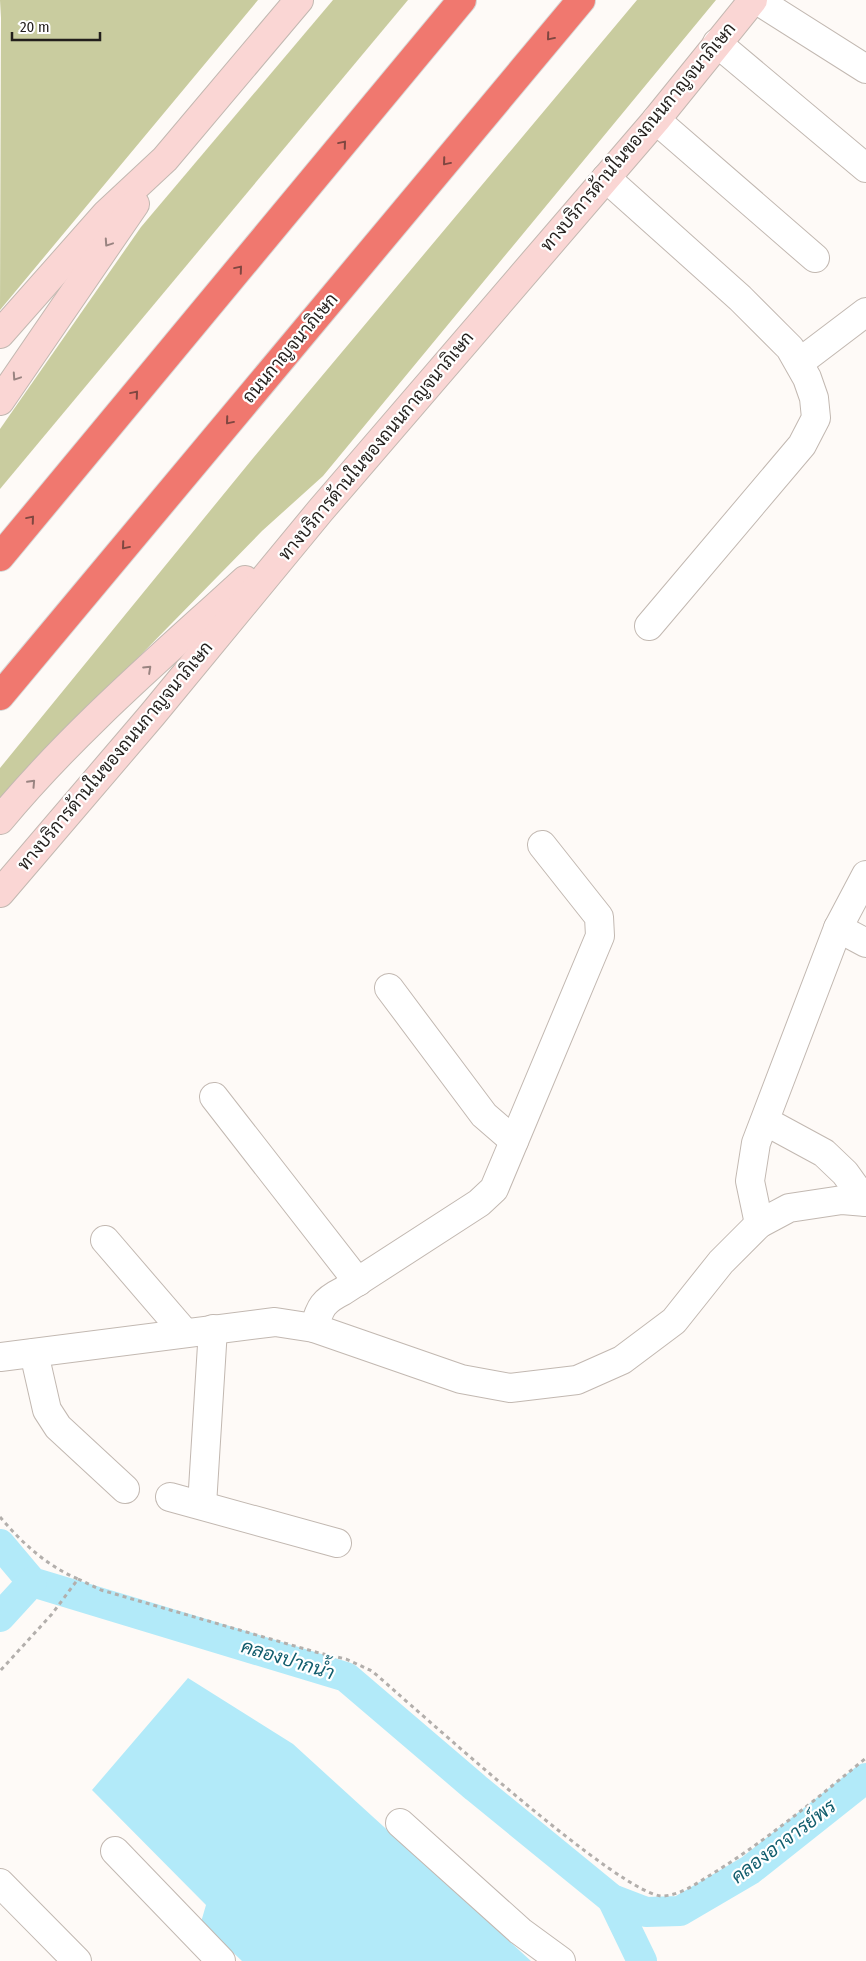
<svg xmlns="http://www.w3.org/2000/svg" width="866" height="1961" viewBox="0 0 866 1961" font-family="'Fira Sans Condensed',Sarabun,sans-serif">
<style>
.green{fill:#c9cc9f}
.water{fill:#b2eaf9}
.lines{fill:none;stroke-linecap:round;stroke-linejoin:round}
.canal{stroke:#b2eaf9;stroke-width:30}
.minor-casing{stroke:#c2b8b1;stroke-width:30}
.secondary-casing{stroke:#c2b8b1;stroke-width:30}
.motorway-casing{stroke:#d7d7d6;stroke-width:30}
.path{stroke:#b3afac;stroke-width:3;stroke-dasharray:4 4;stroke-linecap:butt}
.minor{stroke:#fff;stroke-width:28}
.secondary{stroke:#fad6d4;stroke-width:28}
.motorway{stroke:#f0786f;stroke-width:28}
.oneway{stroke:#7f4741}
.oneway2{stroke:#998481}
.labels{text-anchor:middle;stroke-width:4.5;stroke-linejoin:round;paint-order:stroke}
.street-label{font-size:18px;fill:#231f1c;stroke:#fff}
.water-label{font-size:19px;font-style:italic;fill:#115d6d;stroke:#fff}
</style>
<rect width="100%" height="100%" fill="#fefaf7"/>
<g class="green">
<polygon points="0,0 258,0 0,310 1,18"/>
<polygon points="333,0 408,0 0,489 0,429 141,227"/>
<polygon points="637,0 716,0 323,476 262,531 76,721 0,810 0,768 254,457"/>
</g>
<polygon class="water" points="188,1678 293,1744 531,1961 242,1961 201,1922 206,1905 92,1790"/>
<g class="lines">
<g class="canal">
<polyline points="0,1544 32,1582 346,1677 476,1788 612,1899 646,1912 680,1911 750,1870 866,1778"/>
<polyline points="0,1617 32,1582"/>
<polyline points="612,1899 642,1961"/>
</g>
<g class="minor-casing">
<g id="minor">
<polyline points="757,0 866,69"/>
<polyline points="717,43 866,168"/>
<polyline points="656,120 815,258"/>
<polyline points="606,178 740,298 790,348 807,378 814,398 816,418 802,445 649,626"/>
<polyline points="800,362 866,312"/>
<polyline points="838,928 866,943"/>
<polyline points="389,988 484,1115 514,1141"/>
<polyline points="214,1097 358,1282"/>
<polyline points="765,1121 824,1153 845,1173 866,1202"/>
<polyline points="759,1224 750,1181 756,1143 838,928 866,875"/>
<polyline points="105,1240 185,1333"/>
<path d="M 314,1328 C 320,1307 323,1301 343,1291 L 479,1203 L 494,1189 L 600,936 L 599,917 L 542,845"/>
<polyline points="34,1353 47,1410 58,1427 125,1489"/>
<polyline points="0,1357 275,1322 314,1328 461,1379 510,1388 577,1380 622,1360 674,1321 721,1262 759,1224 789,1208 842,1200 866,1202"/>
<polyline points="170,1497 337,1543"/>
<polyline points="202,1505 213,1329"/>
<polyline points="400,1823 520,1931 561,1961"/>
<polyline points="115,1851 221,1961"/>
<polyline points="0,1883 77,1961"/>
</g>
</g>
<g class="secondary-casing">
<g id="secondary">
<polyline points="0,334 106,214 165,159 299,0"/>
<polyline points="0,401 135,204"/>
<path d="M 0,820 C 73,732 161,657 245,580"/>
<polyline points="0,893 152,715 320,511 656,120 753,0"/>
</g>
</g>
<g class="motorway-casing">
<g id="motorway">
<polyline points="0,557 462,0"/>
<polyline points="0,696 581,0"/>
</g>
</g>
<g class="path">
<path d="M 0,1517 C 22,1543 47,1566 78,1579 L 52,1614 L 0,1671"/>
<path d="M 78,1579 L 101,1590 L 319,1653 L 346,1659 L 372,1671 C 413,1706 625,1900 664,1896 C 683,1894 697,1883 712,1874 C 767,1840 816,1799 866,1758"/>
</g>
<use href="#minor" class="minor"/>
<use href="#secondary" class="secondary"/>
<use href="#motorway" class="motorway"/>
</g>
<defs><path id="oneway-chevron" d="M-2-3.5L2.5 0L-2 3.5" fill="none" stroke-width="1.6" stroke-linecap="round" stroke-linejoin="round" transform="scale(1.25)"/></defs>
<g class="oneway">
<use href="#oneway-chevron" transform="translate(550 37) rotate(130)"/>
<use href="#oneway-chevron" transform="translate(343 144) rotate(-50)"/>
<use href="#oneway-chevron" transform="translate(446 162) rotate(130)"/>
<use href="#oneway-chevron" transform="translate(239 269) rotate(-50)"/>
<use href="#oneway-chevron" transform="translate(135 394) rotate(-50)"/>
<use href="#oneway-chevron" transform="translate(229 421) rotate(130)"/>
<use href="#oneway-chevron" transform="translate(31 519) rotate(-50)"/>
<use href="#oneway-chevron" transform="translate(125 546) rotate(130)"/>
</g>
<g class="oneway2">
<use href="#oneway-chevron" transform="translate(108 243) rotate(124)"/>
<use href="#oneway-chevron" transform="translate(16 377) rotate(124)"/>
<use href="#oneway-chevron" transform="translate(148 669) rotate(-43)"/>
<use href="#oneway-chevron" transform="translate(32 783) rotate(-47)"/>
</g>
<g class="labels">
<g class="street-label">
<text transform="translate(638 137) rotate(-50)" y="6">ทางบริการด้านในของถนนกาญจนาภิเษก</text>
<text transform="translate(290 348) rotate(-50)" y="6">ถนนกาญจนาภิเษก</text>
<text transform="translate(376 446) rotate(-50)" y="6">ทางบริการด้านในของถนนกาญจนาภิเษก</text>
<text transform="translate(115 756) rotate(-50)" y="6">ทางบริการด้านในของถนนกาญจนาภิเษก</text>
</g>
<g class="water-label">
<text transform="translate(288 1659) rotate(17)" y="7">คลองปากน้ำ</text>
<text transform="translate(783 1841) rotate(-37)" y="7">คลองอาจารย์พร</text>
</g>
</g>
<path d="M12 32v8h88v-8" fill="none" stroke="#231f1c" stroke-width="2.5"/>
<text x="20" y="32" font-size="15" fill="#231f1c" stroke="#ffffff" stroke-width="4" paint-order="stroke">20 m</text>
</svg>
